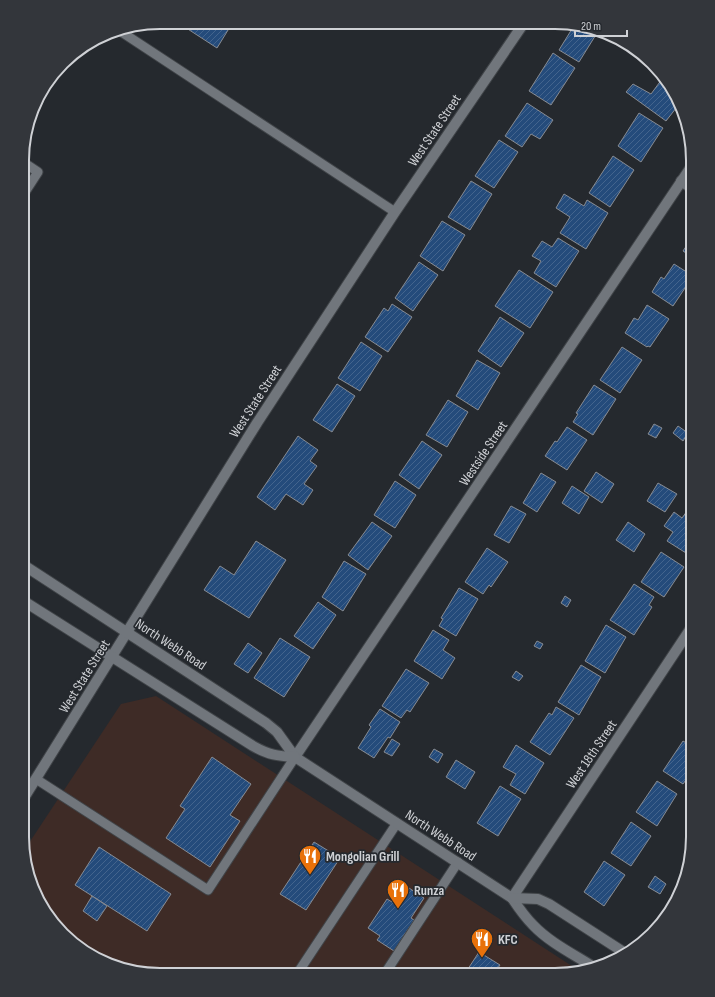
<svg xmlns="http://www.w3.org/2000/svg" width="715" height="997" viewBox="0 0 715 997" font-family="'Sofia Sans Condensed',sans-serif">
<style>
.commercial{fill:#3e2b26}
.building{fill:url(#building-hatch);stroke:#878b92}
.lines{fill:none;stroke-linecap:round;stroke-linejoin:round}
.service-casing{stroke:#404448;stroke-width:11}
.minor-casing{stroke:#404448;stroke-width:12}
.tertiary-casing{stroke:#404448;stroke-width:12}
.secondary-casing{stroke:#404448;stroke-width:12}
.service{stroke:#71767c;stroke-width:9}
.minor{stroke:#71767c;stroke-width:10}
.tertiary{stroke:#71767c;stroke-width:10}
.secondary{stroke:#71767c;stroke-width:10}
.labels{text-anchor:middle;stroke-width:3.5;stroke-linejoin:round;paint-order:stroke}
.street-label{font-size:14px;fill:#cfd1d5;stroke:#25292e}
.poi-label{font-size:14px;font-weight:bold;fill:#cfd1d5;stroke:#25292e;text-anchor:start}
.rim{fill:none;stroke:#cfd1d5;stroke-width:2}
</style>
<defs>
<pattern id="building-hatch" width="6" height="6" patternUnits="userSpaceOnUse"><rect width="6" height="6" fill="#244b7b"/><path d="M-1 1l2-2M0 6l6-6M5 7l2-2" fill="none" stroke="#43648d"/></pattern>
</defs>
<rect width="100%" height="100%" fill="#25292e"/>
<polygon class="commercial" points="156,696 578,970 555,975 143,974 83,952 36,898 25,849 121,704"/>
<g class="building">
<polygon points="177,22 233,22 217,48"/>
<polygon points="575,24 597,33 579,62 559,50"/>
<polygon points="553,53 575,68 551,105 529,91"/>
<polygon points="662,79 679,99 680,103 666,121 626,92 633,84 651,94"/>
<polygon points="527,103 553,120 540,139 531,134 522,147 505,136"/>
<polygon points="639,113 663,128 641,162 618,146"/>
<polygon points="499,140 518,152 494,188 475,176"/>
<polygon points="613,156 634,170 610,207 589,193"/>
<polygon points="471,181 492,194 470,230 448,217"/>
<polygon points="564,194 584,206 587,200 608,213 586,249 560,233 570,217 556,208"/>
<polygon points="442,221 465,235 443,271 420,256"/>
<polygon points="693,236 693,258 683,251"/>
<polygon points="558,238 579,251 556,287 534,273 541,261 532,256 542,241 552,247"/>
<polygon points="419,262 438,275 413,311 395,298"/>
<polygon points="674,264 693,276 673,306 652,292 661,277 664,279"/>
<polygon points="519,270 553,292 530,328 495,306"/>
<polygon points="392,304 412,317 388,352 365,337 384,308 388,311"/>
<polygon points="647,305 669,319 650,347 648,346 647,347 625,333 634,318 638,320"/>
<polygon points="500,317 524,333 501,367 478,351"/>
<polygon points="361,342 382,356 360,391 338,378"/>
<polygon points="622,347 642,360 620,393 600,380"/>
<polygon points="477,360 500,373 478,410 456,396"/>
<polygon points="337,384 355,396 332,432 313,420"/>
<polygon points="594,385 616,399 593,435 573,422 578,414 576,413"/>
<polygon points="448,400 468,412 447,447 426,435"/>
<polygon points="654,424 662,428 656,438 648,434"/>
<polygon points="678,426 688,433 683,441 673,433"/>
<polygon points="567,427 587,440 567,470 545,456 555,441 557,442"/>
<polygon points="298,436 318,450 310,461 317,466 304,484 313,490 303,505 286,494 275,510 257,497"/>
<polygon points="422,441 442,455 419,489 399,475"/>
<polygon points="596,472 614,484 602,503 584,491"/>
<polygon points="541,473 556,482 537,512 523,503"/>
<polygon points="395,481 416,495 395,528 374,515"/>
<polygon points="658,483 677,494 665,512 647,501"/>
<polygon points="572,486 589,497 579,514 562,503"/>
<polygon points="511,506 526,514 509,543 494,535"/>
<polygon points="687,511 693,515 693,543 686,553 667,541 673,532 664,526 674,512 682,518"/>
<polygon points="372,522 392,536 368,570 348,555"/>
<polygon points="628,522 645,534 634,552 616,540"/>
<polygon points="256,541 286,560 249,618 204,590 220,566 234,575"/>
<polygon points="487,548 508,562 491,587 489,585 483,594 465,582"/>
<polygon points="661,552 684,567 664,597 641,582"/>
<polygon points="344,561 366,574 343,611 322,597"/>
<polygon points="634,584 654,597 649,605 652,607 634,635 610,620"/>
<polygon points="459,588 478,599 456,636 439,626 443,619 441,618"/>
<polygon points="565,596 571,600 567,607 561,603"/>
<polygon points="318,602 336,615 313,649 294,636"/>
<polygon points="606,625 626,637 605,673 585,661"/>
<polygon points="433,630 449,640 443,650 455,658 442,679 414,661"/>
<polygon points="280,638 310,657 284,697 254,678"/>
<polygon points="537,641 543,644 540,649 534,646"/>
<polygon points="248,643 262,653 248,673 234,664"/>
<polygon points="581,665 601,677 579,715 558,702"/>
<polygon points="406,669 429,683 410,712 407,710 401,718 382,706"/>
<polygon points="516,671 523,676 519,681 512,677"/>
<polygon points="556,707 574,718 550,755 530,742 549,713 552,715"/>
<polygon points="380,709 400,722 390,738 388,737 374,758 358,748 371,727 369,725"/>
<polygon points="693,721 693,732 688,729"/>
<polygon points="392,739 400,744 392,756 384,752"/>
<polygon points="683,741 693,747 693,770 683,784 663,771"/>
<polygon points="516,745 544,763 525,794 510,785 516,774 503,767"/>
<polygon points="434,749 443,754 438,763 429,757"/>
<polygon points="212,757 251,784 230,815 240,821 210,867 166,838 185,809 180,806"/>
<polygon points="456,760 475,772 465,789 446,777"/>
<polygon points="657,781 677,794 657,826 636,812"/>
<polygon points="500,786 521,799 498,836 477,823"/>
<polygon points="631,822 651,836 631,866 611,853"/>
<polygon points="314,842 340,858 306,910 280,894"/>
<polygon points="99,847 171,894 147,931 75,885"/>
<polygon points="604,861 625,875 604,906 584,892"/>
<polygon points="655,876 666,884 660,894 648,887"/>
<polygon points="403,884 424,898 411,918 414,920 394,951 377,940 380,936 368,928 387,899 392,902"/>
<polygon points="92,896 107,906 97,921 83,911"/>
<polygon points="479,952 500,965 493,975 464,975"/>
</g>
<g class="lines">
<g class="service-casing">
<g id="service">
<polyline points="117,29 395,212"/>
<polyline points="23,195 38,172 23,162"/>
<polyline points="36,779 208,890 295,757"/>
<polyline points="297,974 397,823"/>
<polyline points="384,975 458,862"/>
</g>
</g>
<g class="minor-casing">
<g id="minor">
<polyline points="681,181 693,189"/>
<polyline points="295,757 693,164"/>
<polyline points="512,898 693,625"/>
</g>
</g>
<g class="tertiary-casing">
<polyline id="tertiary" points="22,801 257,423 395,212 524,23"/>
</g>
<g class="secondary-casing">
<g id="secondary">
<path d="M 22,564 L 266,723 L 277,732 L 295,757 L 512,898 C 518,907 525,917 533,925 C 549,942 573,954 592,966"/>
<path d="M 22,600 L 253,746 C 269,755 277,756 295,757"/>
<polyline points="512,898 538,899 549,904 625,953"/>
</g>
</g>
<use href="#service" class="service"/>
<use href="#minor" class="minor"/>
<use href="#tertiary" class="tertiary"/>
<use href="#secondary" class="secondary"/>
</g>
<defs>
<g id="restaurant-pin" transform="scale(1.15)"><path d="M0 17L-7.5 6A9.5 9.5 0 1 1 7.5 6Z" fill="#e8710a" stroke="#25292e"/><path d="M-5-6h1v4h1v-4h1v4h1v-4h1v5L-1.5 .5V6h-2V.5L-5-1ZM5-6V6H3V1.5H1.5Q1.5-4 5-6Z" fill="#fff"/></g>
</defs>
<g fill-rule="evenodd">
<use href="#restaurant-pin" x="310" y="856"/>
<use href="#restaurant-pin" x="398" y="890"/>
<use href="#restaurant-pin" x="482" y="939"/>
</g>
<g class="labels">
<g class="street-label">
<text transform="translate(434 130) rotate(-56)" y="5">West State Street</text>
<text transform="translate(255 401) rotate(-57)" y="5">West State Street</text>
<text transform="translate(483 453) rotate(-56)" y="5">Westside Street</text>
<text transform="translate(171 644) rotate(33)" y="5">North Webb Road</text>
<text transform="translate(84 676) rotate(-58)" y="5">West State Street</text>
<text transform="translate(591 754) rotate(-56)" y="5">West 18th Street</text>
<text transform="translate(441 835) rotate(33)" y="5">North Webb Road</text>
</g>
<g class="poi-label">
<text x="326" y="861">Mongolian Grill</text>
<text x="414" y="895">Runza</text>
<text x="498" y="944">KFC</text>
</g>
</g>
<path d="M0 0H715V997H0ZM160 29H555A131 131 0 0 1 686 160V837A131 131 0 0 1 555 968H160A131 131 0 0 1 29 837V160A131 131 0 0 1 160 29Z" fill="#33363b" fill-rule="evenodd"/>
<path class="rim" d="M160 29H555A131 131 0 0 1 686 160V837A131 131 0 0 1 555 968H160A131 131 0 0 1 29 837V160A131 131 0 0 1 160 29Z"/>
<path d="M575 30v6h52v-6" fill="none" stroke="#cfd1d5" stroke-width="2"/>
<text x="581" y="30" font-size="12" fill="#cfd1d5" stroke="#25292e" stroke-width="3" paint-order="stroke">20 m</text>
</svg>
